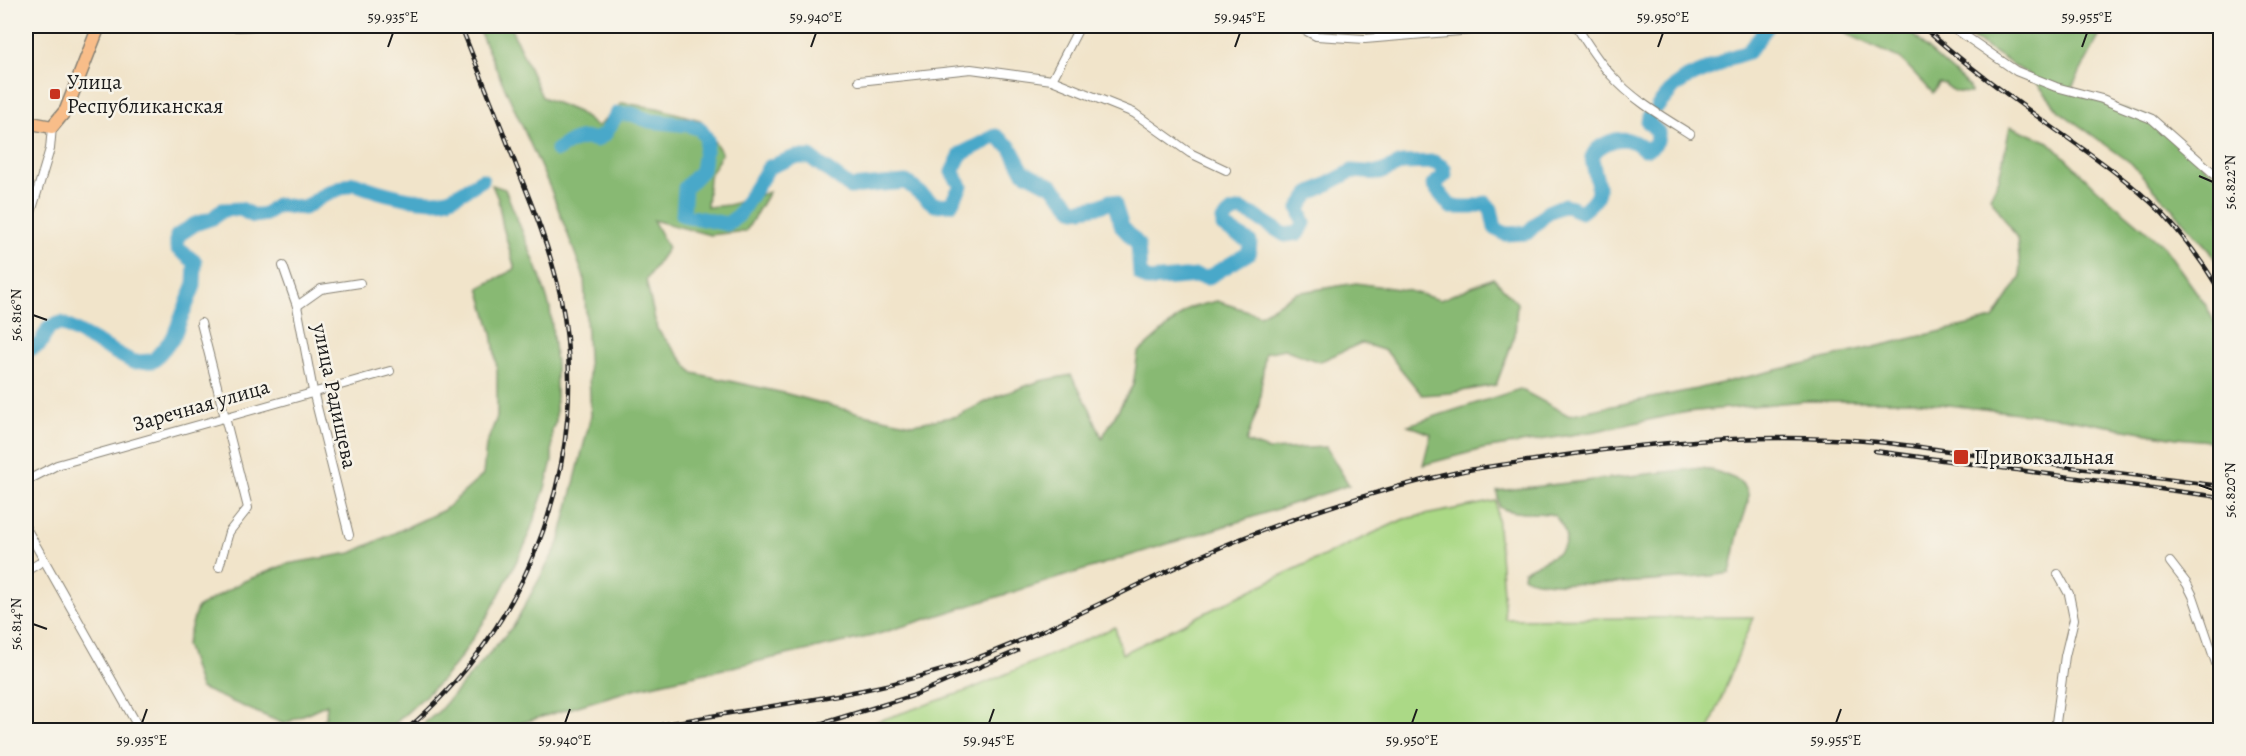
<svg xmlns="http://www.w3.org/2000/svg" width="2246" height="756" viewBox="0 0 2246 756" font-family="Alegreya,serif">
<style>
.green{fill:#abd986;stroke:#647a51;stroke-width:1.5}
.forest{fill:#88b973;stroke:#526a48;stroke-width:1.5}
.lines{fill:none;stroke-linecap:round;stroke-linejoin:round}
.river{stroke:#4aa8c9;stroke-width:15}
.street-casing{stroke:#868073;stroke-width:10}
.primary-casing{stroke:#868073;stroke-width:15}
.street{stroke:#fff;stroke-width:8}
.primary{stroke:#f8bd89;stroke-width:12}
.rail-casing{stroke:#1c1c1c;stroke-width:4.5}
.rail{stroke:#f7f3e8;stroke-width:2;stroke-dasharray:7;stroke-linecap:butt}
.ticks{fill:none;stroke:#1c1c1c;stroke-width:2}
.poi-dot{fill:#c8321e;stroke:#f7f3e8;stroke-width:2}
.labels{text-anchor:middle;stroke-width:5;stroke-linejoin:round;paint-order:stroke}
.poi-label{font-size:21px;fill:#1c1c1c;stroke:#f7f3e8;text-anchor:start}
.street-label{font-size:21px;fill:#1c1c1c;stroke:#f7f3e8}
.neatline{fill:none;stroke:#1c1c1c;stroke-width:2}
.ticks-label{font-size:15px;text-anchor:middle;fill:#1c1c1c}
</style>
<rect width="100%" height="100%" fill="#f7f3e8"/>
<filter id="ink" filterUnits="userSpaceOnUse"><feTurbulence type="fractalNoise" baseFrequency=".0167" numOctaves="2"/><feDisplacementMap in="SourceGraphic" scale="12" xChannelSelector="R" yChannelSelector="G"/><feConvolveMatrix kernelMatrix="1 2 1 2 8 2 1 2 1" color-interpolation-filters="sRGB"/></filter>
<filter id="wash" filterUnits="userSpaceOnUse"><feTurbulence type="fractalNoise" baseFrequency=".008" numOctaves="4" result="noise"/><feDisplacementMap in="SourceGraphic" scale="24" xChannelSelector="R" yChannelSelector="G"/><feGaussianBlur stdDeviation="1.35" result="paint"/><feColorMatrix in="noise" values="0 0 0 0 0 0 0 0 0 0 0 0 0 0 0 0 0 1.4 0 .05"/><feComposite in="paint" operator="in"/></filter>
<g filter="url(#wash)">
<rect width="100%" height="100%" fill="#f1e4ca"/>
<polygon class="green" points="1496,501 1505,619 1753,617 1709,730 852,730 969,690 1115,627 1122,654 1280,576 1404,519"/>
<g class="forest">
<polygon points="477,26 510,26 542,97 578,112 597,127 622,103 657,108 700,120 722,153 709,177 707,207 729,205 769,192 746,231 710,235 653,220 668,248 646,280 657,329 693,373 784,393 859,413 912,424 957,416 998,396 1040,381 1071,375 1090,409 1102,438 1133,385 1138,353 1189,308 1217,301 1260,315 1296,293 1356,283 1406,290 1440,300 1493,278 1517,303 1515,335 1496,385 1451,393 1422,395 1386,351 1361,343 1319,362 1284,349 1265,353 1259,405 1246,442 1269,450 1326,447 1349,485 1241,521 872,636 638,688 498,730 416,730 439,711 514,625 559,543 591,416 584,277 551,190"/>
<path d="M 1829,26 L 1907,26 L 1925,47 L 1970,87 L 1971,93 C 1960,92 1951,93 1945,84 L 1939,83 L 1933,93 L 1901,59 Z"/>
<polygon points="1954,26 2109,26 2101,33 2070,91 2152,119 2220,179 2220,268 2210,251 2131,163 2059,111 2032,77"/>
<polygon points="2010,126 2049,142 2097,189 2162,244 2205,304 2220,333 2220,442 2176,438 2063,418 1913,401 1804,401 1687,412 1596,431 1483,449 1423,465 1431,434 1408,425 1520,389 1568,415 1696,389 1993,319 2021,277 2017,238 1990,197 1999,179"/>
<polygon points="492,185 505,189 539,273 550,308 556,364 556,421 552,430 552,461 545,488 526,543 489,614 460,658 440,682 388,730 313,730 326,717 327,704 284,724 200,688 186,644 197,608 242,582 287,564 351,553 444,510 483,475 486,445 497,417 497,369 492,333 479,288 515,269 503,227 498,199"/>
<path d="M 1701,468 C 1711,469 1719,472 1728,476 C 1760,487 1746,507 1739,531 C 1735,545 1734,559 1730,573 C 1701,579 1541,592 1523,576 L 1524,571 C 1549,556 1585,550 1554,515 C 1535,511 1516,516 1499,507 L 1497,491 Z"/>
</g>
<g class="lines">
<g class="river">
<polyline points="1658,106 1675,86 1685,79 1718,65 1729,58 1748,52 1768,26"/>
<path d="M 557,150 C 569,142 580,135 596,140 L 605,134 L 617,114 L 632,114 L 650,121 L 689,125 L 700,129 L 707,139 L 702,170 L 685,188 L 683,215 L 727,224 L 738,216 L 769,167 L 795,157 L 810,157 L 850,187 L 906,182 L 935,205 L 951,204 L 961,186 L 952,172 L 961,154 L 996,136 L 1010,147 L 1023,171 L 1052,186 L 1075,210 L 1100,206 L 1110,201 L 1114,202 L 1122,227 L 1138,244 L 1140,274 L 1148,280 L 1197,276 L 1207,278 L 1249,253 L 1250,242 L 1223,226 L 1223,220 L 1232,212 L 1241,210 L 1253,215 L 1285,235 L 1299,233 L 1304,223 L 1299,208 L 1309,194 L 1352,171 L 1379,173 L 1402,163 L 1434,162 L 1444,168 L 1445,175 L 1433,185 L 1451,207 L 1473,207 L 1485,203 L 1491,209 L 1495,228 L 1505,234 L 1527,233 L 1548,212 L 1565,205 L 1581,212 C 1609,191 1595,187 1592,157 C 1597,144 1619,136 1631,141 C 1636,142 1640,146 1644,149 C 1653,149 1659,141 1658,132 L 1648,122 L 1649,116"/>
<path d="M 26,351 L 40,344 L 49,327 L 61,323 L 133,362 L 153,361 L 173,338 L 194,286 L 195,262 L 177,248 L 177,236 L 195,224 L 213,218 L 222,210 L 241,209 L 253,216 L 266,214 L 277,205 L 304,208 L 326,194 L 354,183 C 376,192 425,206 448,199 C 459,195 471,186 482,180"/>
</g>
</g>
</g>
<g filter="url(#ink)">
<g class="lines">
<g class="street-casing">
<g id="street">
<polyline points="214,26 239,27 257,26"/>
<polyline points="1297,26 1316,36 1365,39 1519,26"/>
<path d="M 1576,26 C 1587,43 1597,60 1611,75 C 1633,100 1663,117 1690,134"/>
<polyline points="1951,26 2016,71 2056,87 2102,99 2152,119 2220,179"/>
<polyline points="1052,80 1080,26"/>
<polyline points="859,81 971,69 1052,80 1134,113 1190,153 1226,170"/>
<polyline points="26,229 50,149 52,127"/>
<polyline points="283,266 297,306 313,391 349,535"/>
<polyline points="297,306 321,289 360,283"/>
<polyline points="201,323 248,508 229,532 219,567"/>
<polyline points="26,481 57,465 390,371"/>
<polyline points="26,528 140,730"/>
<polyline points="2170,562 2187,584 2193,596 2220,675"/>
<polyline points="26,571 43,561"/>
<polyline points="2055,730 2065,656 2074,619 2069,594 2058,574"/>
</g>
</g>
<g class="primary-casing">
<polyline id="primary" points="26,122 52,127 66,110 99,26"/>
</g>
<use href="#street" class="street"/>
<use href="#primary" class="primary"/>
<g class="rail-casing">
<g id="rail">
<path d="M 1922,26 C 1965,65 2012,98 2059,132 C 2095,157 2132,183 2163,214 C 2185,238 2204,264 2220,291"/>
<polyline points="1875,451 2220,497"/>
<path d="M 406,730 C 530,626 594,454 560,294 C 550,249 533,207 516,165 C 498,118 479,72 461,26"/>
<path d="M 637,730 C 746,706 859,700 966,662 C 1048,633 1125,589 1205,554 C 1282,520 1372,491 1454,473 C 1481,467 1508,464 1535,460 C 1633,444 1730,435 1829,439 C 1881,440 1933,449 1984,456 C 2063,466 2142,476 2220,486"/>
<polyline points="800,730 912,696 1017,651"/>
</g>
</g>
<use href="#rail" class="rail"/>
</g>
</g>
<path class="ticks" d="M 388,47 L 393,33M 811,47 L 816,33M 1235,47 L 1240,33M 1658,47 L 1663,33M 2082,47 L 2087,33M 2199,176 L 2213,182M 33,315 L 47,320M 2199,485 L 2213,490M 33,624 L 47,629M 142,723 L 147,709M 565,723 L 570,709M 989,723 L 994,709M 1412,723 L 1417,709M 1836,723 L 1841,709"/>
<g class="poi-dot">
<rect x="49" y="88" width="12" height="12" rx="3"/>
<rect x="1953" y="449" width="16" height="16" rx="3"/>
</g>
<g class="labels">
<g class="poi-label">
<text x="67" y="89">Улица<tspan x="67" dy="24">Республиканская</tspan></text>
<text x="1974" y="464">Привокзальная</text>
</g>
<g class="street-label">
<text transform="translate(335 396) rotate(78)" y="7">улица Радищева</text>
<text transform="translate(201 405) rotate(-16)" y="7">Заречная улица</text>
</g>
</g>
<rect width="2246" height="756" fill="none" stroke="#f7f3e8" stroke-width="66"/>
<rect x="33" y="33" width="2180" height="690" class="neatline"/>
<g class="ticks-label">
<text x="393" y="22">59.935°E</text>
<text x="816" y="22">59.940°E</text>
<text x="1240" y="22">59.945°E</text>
<text x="1663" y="22">59.950°E</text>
<text x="2087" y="22">59.955°E</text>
<text transform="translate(2230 182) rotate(-90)" y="5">56.822°N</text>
<text transform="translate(16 315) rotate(-90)" y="5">56.816°N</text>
<text transform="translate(2230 490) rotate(-90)" y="5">56.820°N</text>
<text transform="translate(16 624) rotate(-90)" y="5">56.814°N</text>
<text x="142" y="745">59.935°E</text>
<text x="565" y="745">59.940°E</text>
<text x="989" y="745">59.945°E</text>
<text x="1412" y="745">59.950°E</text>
<text x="1836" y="745">59.955°E</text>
</g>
</svg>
